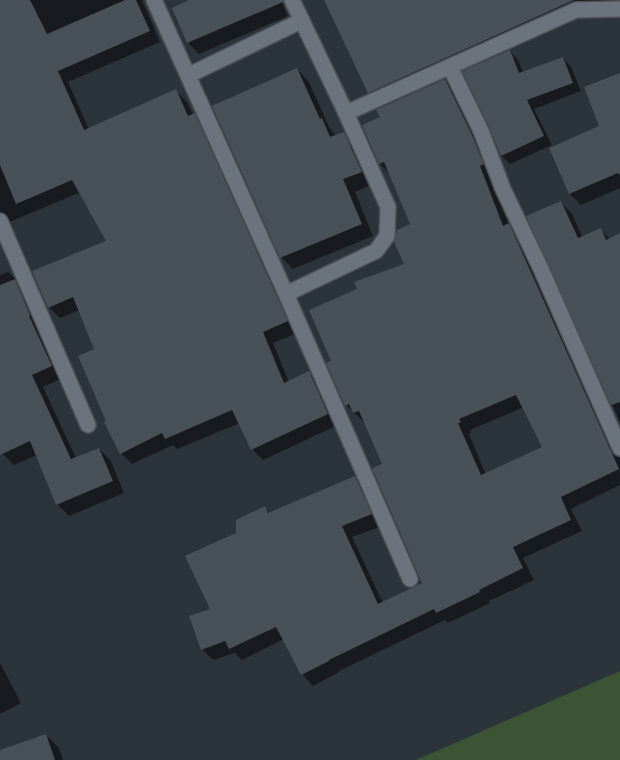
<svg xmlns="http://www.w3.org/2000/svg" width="620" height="760" viewBox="0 0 620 760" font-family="'DejaVu Sans',sans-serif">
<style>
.green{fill:#3c5433}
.shadow{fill:#0007;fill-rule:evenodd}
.building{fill:#485058;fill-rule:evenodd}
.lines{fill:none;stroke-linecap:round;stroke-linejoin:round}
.minor-casing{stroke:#4a5056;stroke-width:18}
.minor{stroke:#6b737c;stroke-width:15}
</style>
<rect width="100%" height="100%" fill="#2c343b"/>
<polygon class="green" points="620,671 620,760 416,760"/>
<g class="shadow">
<polygon points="0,0 142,0 160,42 68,82 89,129 176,91 187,102 193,115 205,126 298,333 273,343 289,382 309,373 320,384 338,425 263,460 252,449 240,423 177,449 173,445 132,464 121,453 108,421 96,350 80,310 60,318 49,307 108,241 81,192 0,226"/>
<polygon points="281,0 288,16 199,54 188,43 173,8"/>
<polygon points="325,0 608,0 380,103 369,92"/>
<polygon points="510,51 518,60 523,72 563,58 571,67 581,91 534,109 552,145 510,164 502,156 491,126"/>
<polygon points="297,69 309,82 329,127 336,136 348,142 360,154 373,184 355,192 373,236 293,269 281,257"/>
<polygon points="620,74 620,188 581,205 570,194 601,127"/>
<path d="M 445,80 L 456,91 L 494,176 L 490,177 L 509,225 L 520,236 L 620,458 L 620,485 L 571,509 L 582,531 L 523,558 L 534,580 L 489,601 L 490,603 L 448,623 L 445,620 L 339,671 L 339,672 L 313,686 L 302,674 L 284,639 L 242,660 L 235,653 L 213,660 L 202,649 L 211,609 L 237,534 L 264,507 L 270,513 L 355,477 L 366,488 L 382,526 L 352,537 L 383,603 L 424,584 L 383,465 L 366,424 L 346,405 L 333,362 L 358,289 L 406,264 L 411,224 L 390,174 L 380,164 L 367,134 ZM 524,407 L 544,448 L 486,475 L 469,434 L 471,433 L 470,430 Z"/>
<polygon points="561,202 572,214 583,238 601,230 610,239 620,235 620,422 528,217"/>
<polygon points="8,272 20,283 63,378 43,387 76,458 99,449 111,461 124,493 69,516 57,504 37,455 14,465 2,453 0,449 0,275"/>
<polygon points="0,663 21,703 0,714"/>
<polygon points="46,735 59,748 63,760 0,760 0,751"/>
</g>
<g class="building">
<polygon points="0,0 30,0 47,34 125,0 136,0 150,31 58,71 84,130 176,89 188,116 195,113 288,321 263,332 284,383 309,371 328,414 251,450 232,410 165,439 162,433 120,454 104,422 106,421 78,356 94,349 73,297 48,308 32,271 106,241 72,180 16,204 0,165"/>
<polygon points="189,0 283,0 283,2 187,43 172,8"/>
<polygon points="324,0 574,0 368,93"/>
<polygon points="510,50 519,73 563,57 573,83 527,100 544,136 501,156 489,127 462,71"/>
<polygon points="297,68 320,119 322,118 330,137 344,132 362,172 343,179 362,224 280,258 212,106"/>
<polygon points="620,73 620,175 618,173 569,194 549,148 599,126 584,87"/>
<path d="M 445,79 L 472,135 L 484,164 L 480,166 L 503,226 L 509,223 L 619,469 L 561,497 L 571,520 L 513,547 L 523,568 L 479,590 L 480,592 L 436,613 L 434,609 L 329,660 L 329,661 L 301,675 L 276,627 L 229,649 L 225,641 L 201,650 L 189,616 L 210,609 L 185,556 L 236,533 L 236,520 L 265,506 L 268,513 L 355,476 L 372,514 L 342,526 L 378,604 L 422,583 L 372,468 L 382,464 L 359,411 L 353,413 L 349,404 L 345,406 L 326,363 L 331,361 L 309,310 L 357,289 L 354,282 L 404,264 L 394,242 L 397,230 L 410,224 L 384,162 L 379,164 L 362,125 L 380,117 L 376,110 ZM 516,395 L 542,447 L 481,475 L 458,423 L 461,422 L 459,419 Z"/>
<polygon points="561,201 578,238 601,228 606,240 620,233 620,402 611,405 526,216"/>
<polygon points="15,279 30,315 29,316 52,366 32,375 71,459 99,448 113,481 56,505 30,441 0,455 0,285"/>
<polygon points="46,734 55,760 0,760 0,750"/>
</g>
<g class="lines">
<g class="minor-casing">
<g id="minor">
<polyline points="154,0 286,294 410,579"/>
<polyline points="450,67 481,131 503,189 541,269 620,448"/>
<polyline points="189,75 301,21"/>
<polyline points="346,113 576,10 620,9"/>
<polyline points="0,221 88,425"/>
<polyline points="286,294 376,251 387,236 388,207 346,113 292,0"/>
</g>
</g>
<use href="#minor" class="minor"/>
</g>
</svg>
